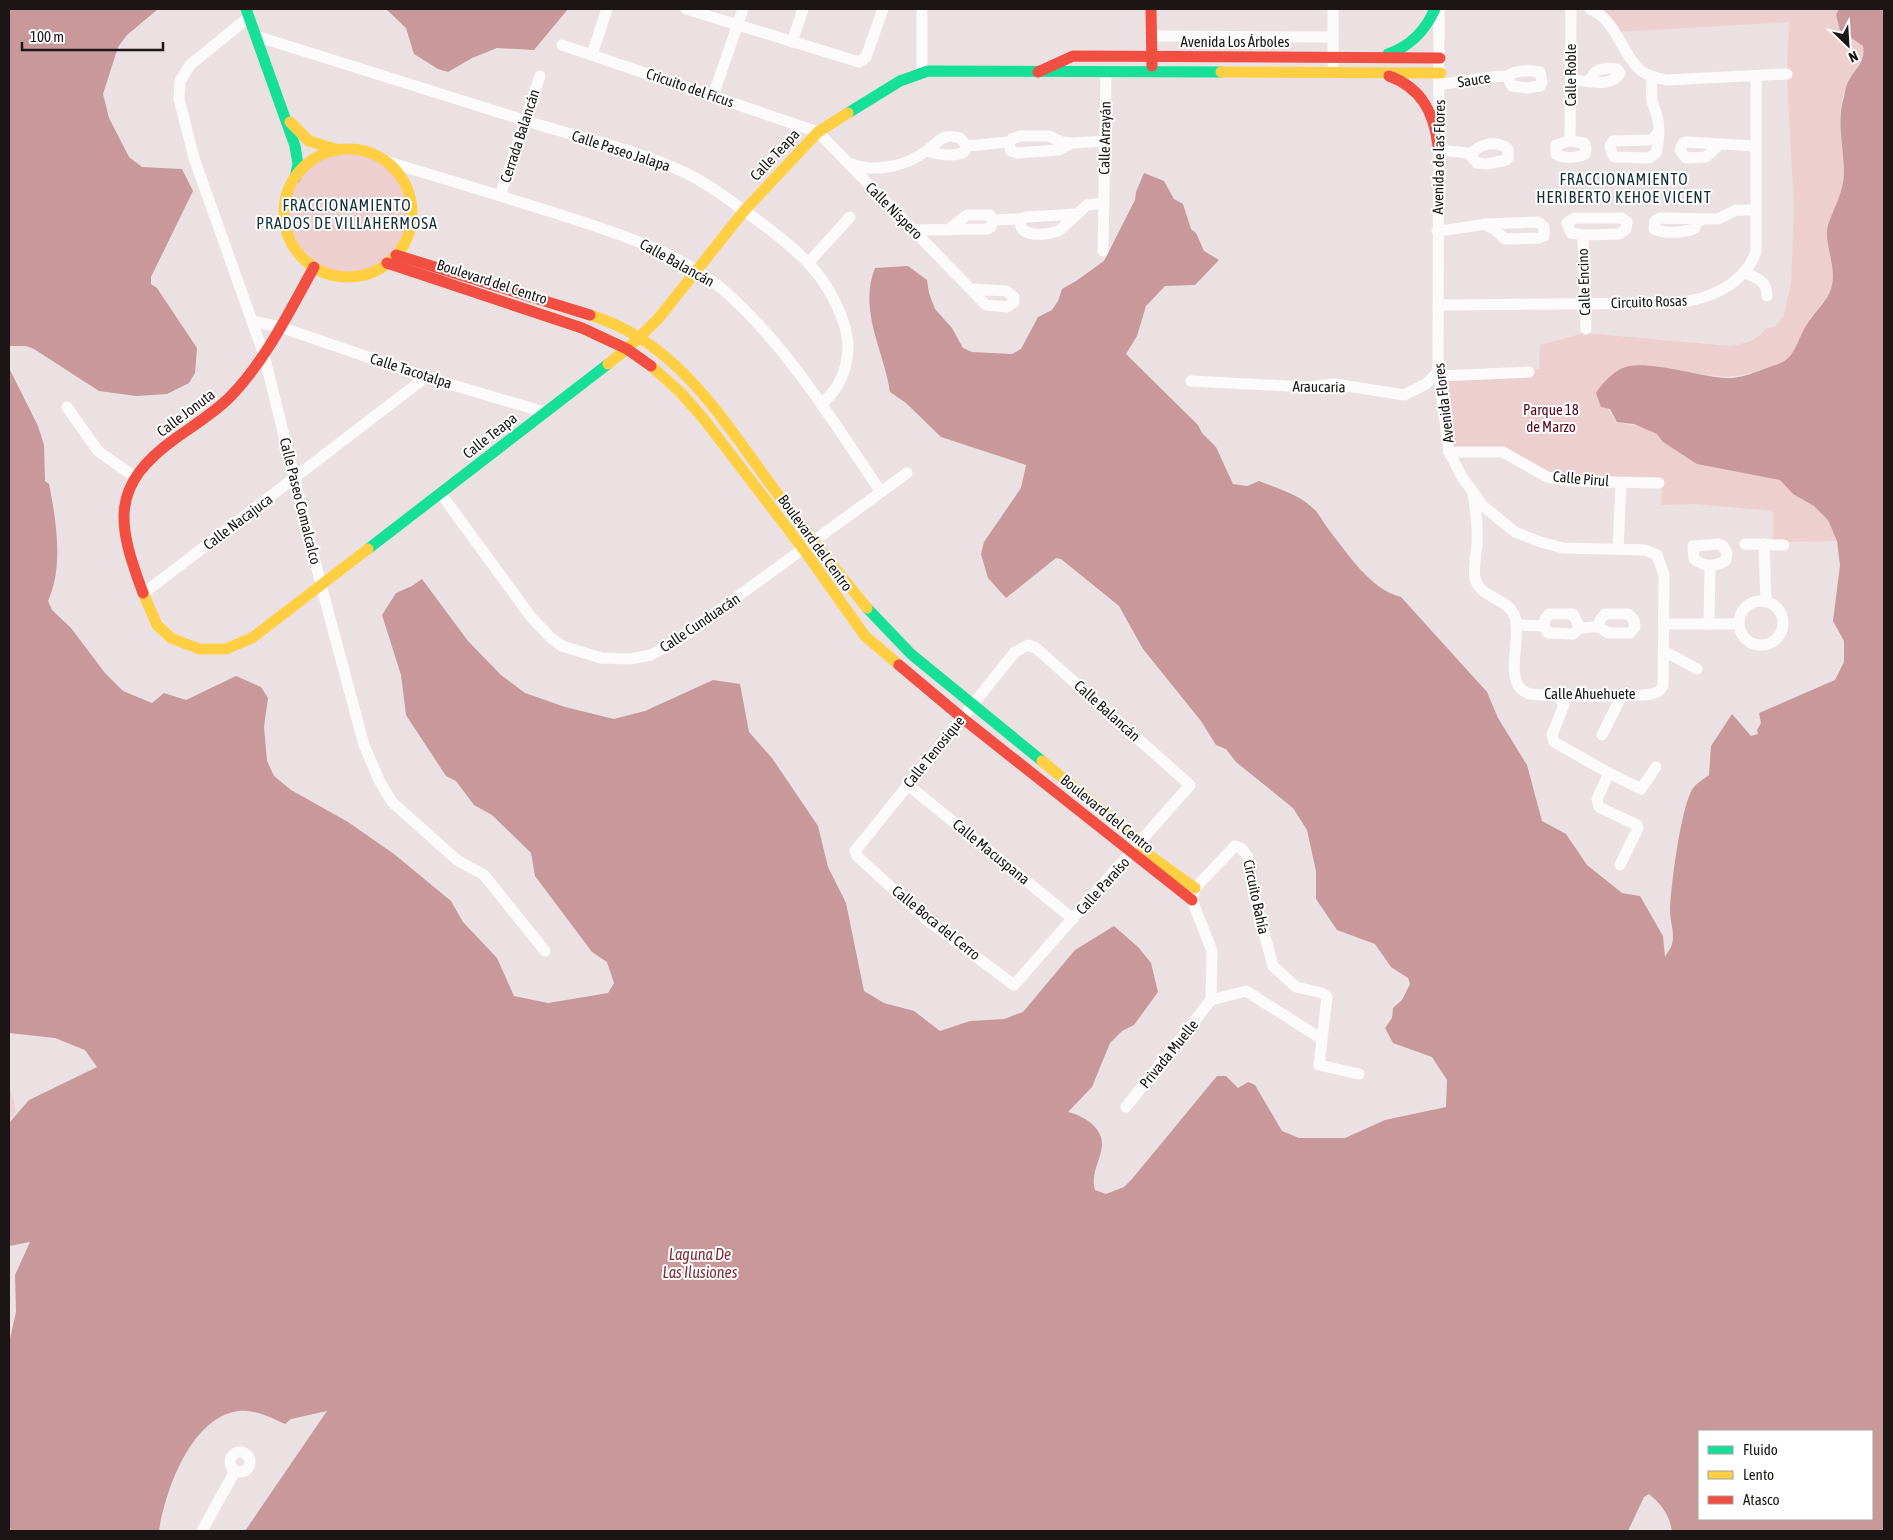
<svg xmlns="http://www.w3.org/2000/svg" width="1893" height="1540" viewBox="0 0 1893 1540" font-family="'Asap Condensed',sans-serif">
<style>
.green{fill:#edcfd0}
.water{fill:#c8989b;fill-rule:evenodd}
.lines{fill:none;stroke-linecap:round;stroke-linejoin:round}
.street{stroke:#fcfafb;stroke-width:11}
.fast{stroke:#16e098;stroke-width:11}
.slow{stroke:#ffcf43;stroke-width:11}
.jam{stroke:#f24e42;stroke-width:11}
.labels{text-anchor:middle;stroke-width:4;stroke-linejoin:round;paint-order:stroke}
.street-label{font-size:15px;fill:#1b1515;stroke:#fff}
.park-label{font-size:15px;fill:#59081b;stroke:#fff}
.neighbourhood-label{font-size:16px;letter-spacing:1px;fill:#13303b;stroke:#fff}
.water-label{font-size:16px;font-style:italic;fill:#7e2e38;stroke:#fff}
</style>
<rect width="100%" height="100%" fill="#ebe1e2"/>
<g class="green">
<path d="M 1590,9 L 1839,9 L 1836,15 L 1840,30 L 1864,46 C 1866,65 1849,78 1843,97 C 1836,121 1844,148 1844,172 C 1844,192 1834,208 1828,226 C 1823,242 1838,269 1831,290 C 1826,301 1816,309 1809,320 C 1803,331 1798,349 1789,357 C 1781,364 1773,366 1763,369 C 1726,383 1713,373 1677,372 C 1666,371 1655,372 1643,372 C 1636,372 1624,369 1617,372 C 1608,376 1601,385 1596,393 L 1617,422 L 1643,427 L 1658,434 L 1663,442 L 1680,453 L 1780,480 L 1793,494 L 1814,506 L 1828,520 L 1837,541 L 1773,542 L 1773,511 L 1696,504 L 1661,505 L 1662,483 L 1558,477 L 1516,455 L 1451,449 L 1439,376 L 1539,369 L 1540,345 L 1584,333 L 1731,346 C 1746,343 1757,341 1766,328 L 1775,327 L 1784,315 L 1791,284 L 1794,209 L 1787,74 L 1789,22 L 1614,32 Z"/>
<circle cx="348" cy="213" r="64"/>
<polygon points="9,1084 16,1111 9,1119"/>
</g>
<g class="water">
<polygon points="9,9 158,9 127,35 118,47 103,94 109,118 129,157 142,167 182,169 193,191 151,277 151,284 157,288 197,348 195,373 189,383 167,394 136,396 99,391 34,349 26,346 9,346"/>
<polygon points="386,9 568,9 534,50 497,48 472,58 448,72 438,69 414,54 406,28"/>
<path d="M 1839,9 L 1884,9 L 1884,1531 L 1672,1531 C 1669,1514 1662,1505 1649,1494 L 1644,1497 L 1628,1531 L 245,1531 L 327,1411 L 291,1419 L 285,1424 C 270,1417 250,1407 233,1412 C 189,1423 165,1492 159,1531 L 9,1531 L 9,1343 L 16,1312 L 15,1275 L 30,1242 L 9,1246 L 9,1123 L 29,1100 L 97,1067 L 85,1050 L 55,1038 L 9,1033 L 9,368 L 38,426 L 44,445 L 45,481 L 49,484 C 56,520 64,566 48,601 L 52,610 L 71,628 L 105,673 L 123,691 L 152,703 L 164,693 L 186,700 L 236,676 L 261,687 L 268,698 L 264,727 L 267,761 L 274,776 L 291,790 L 348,822 L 394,854 L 451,901 L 463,922 L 497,958 L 514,996 L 548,1003 L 608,993 L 614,983 L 607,962 L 592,952 L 535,876 L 531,853 L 492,815 L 474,805 L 456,781 L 446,776 L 406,715 L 401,675 L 382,615 L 396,593 L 412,586 L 422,579 L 468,641 L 501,675 L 525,693 L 565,707 L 614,719 L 645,711 L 713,680 L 740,684 L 749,732 L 772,758 L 818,826 L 828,867 L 846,903 L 864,991 L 884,1003 L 914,1011 L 940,1031 L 970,1021 L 1004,1019 L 1023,1012 L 1075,950 L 1114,926 L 1138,947 L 1151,963 L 1158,992 L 1134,1025 L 1122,1031 L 1110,1043 L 1092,1087 L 1068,1112 C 1082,1115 1103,1127 1102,1145 C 1101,1161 1090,1173 1095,1190 L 1106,1194 L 1124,1187 L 1132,1179 L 1217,1076 L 1226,1076 L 1238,1088 L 1248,1082 L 1255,1085 L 1282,1131 L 1299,1138 L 1345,1138 L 1385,1120 L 1446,1107 L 1447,1080 L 1432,1057 L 1393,1043 L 1385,1028 L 1392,1018 L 1393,1008 L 1402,1000 L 1410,984 L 1408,978 L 1391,967 L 1375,944 L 1337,930 L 1316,899 L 1316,871 L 1307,830 L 1293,808 L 1236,762 L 1226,749 L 1216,745 L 1201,721 L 1143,649 L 1119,606 L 1061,559 L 1056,558 L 1006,598 L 988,578 L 981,554 L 984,542 L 1021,488 L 1026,465 L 941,437 L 906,403 L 890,392 C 884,351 858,310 875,268 L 908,266 L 927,280 L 929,293 L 935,309 L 952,328 L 963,348 L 972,352 L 1012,354 L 1021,349 L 1038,317 L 1052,310 L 1058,301 L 1062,289 L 1076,281 L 1104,261 L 1135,200 L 1136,192 L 1144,173 L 1164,181 L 1174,199 L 1183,204 L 1191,229 L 1196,233 L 1204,251 L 1219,260 L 1195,285 L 1165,286 L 1146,306 L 1137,336 L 1126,354 L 1198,425 L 1202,433 L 1216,447 L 1233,484 L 1247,486 L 1259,481 C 1279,489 1301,495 1316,511 C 1321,517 1324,524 1329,530 C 1348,554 1371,590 1401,597 L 1487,692 L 1498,718 L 1527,765 L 1542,821 L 1566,834 L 1587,865 L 1622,893 L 1640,896 L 1663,936 L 1665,957 C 1667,953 1669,951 1671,947 C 1676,934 1670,924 1670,910 C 1671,888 1681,802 1694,787 C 1697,783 1704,779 1709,775 L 1711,746 L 1732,714 L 1751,736 L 1758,734 L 1757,730 L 1761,723 L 1759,713 L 1835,680 L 1844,662 L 1844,641 L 1833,621 L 1840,565 L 1837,541 L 1828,520 L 1814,506 L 1793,494 L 1780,480 L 1697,464 L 1663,442 L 1657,434 L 1634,424 L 1617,422 L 1610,409 L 1601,407 L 1596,393 C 1603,382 1616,368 1630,366 C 1653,362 1699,376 1724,378 C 1739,379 1750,374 1764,369 C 1774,365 1783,364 1790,356 C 1797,348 1800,335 1806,326 C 1813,313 1827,302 1831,289 C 1838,268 1823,243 1828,225 C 1834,207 1844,192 1844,172 C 1844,148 1836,121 1844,97 C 1845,92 1846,86 1848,82 C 1855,68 1866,63 1863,46 L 1840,30 L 1836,15 ZM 1699,1431 L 1872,1431 L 1872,1519 L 1699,1519 Z"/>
</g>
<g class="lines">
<g class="street">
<polyline points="686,9 859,62 866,57 883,9"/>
<polyline points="922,9 922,73"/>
<path d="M 1439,9 L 1438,368 L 1449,452 L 1462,477 L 1483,506 L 1515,532 L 1540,542 L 1563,548 L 1645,550 L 1657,555 L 1664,575 L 1663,685 C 1661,689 1660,691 1655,693 C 1645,698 1544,696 1530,694 C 1526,693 1523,691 1520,688 C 1507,673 1521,636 1515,617 C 1509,597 1479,599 1475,578 C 1473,568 1476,555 1477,544 C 1478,527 1476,511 1473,494"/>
<path d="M 1590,9 C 1616,19 1621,53 1640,70 C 1647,76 1657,78 1666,80 L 1787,74"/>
<polyline points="249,17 190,65 180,81 179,99 194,158 264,355 321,585 364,745 379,780 392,802 457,860 484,875 545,951"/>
<path d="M 256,36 C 347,64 437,93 527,121 C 580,138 638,150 688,174 C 710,185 729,200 749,214 C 792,246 825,269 843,321 C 854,351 846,384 821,404"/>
<polyline points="1151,36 1333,37"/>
<polyline points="792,42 803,9"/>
<polyline points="562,45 818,132 986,305 1007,307 1014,302 1014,297 1006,291 971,289"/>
<polyline points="592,55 607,9"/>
<polyline points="1333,64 1333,9"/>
<path d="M 1652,76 C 1652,84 1651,93 1652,101 C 1653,106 1656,111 1657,116 C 1660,126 1659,143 1656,153 L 1649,158 L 1616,157 L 1613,156 L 1610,146 L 1613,141 L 1649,140 L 1654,138 L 1658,132"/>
<path d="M 1570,80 C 1585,80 1611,89 1620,73 L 1617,69 C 1605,67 1595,68 1590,80"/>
<path d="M 1440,84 C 1463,83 1484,76 1507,76 L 1512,86 L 1527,88 L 1540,86 L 1542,82 L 1540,72 C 1529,70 1517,70 1507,76"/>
<polyline points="713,96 743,9"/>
<path d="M 1570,141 L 1556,145 L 1556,154 C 1563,159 1578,158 1585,154 L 1586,148 L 1584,143 L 1570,141 L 1571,9"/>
<polyline points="1072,143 1058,150 1017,153 1011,151 1009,144 1012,139 1020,136 1049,136 1062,142 1072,143 1106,141"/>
<polyline points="1719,145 1706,157 1686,158 1680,150 1683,143 1686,142 1756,146"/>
<polyline points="967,146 1009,142"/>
<path d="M 1438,150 L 1468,153 L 1477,163 L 1487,164 L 1506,160 L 1508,158 L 1508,149 C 1497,140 1479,143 1471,155"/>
<path d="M 385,161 C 441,178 498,195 555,213 C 615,233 680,251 728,294 C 790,350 834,423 881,492"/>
<path d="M 849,163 C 876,174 907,166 929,149 C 941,140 943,133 960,138 L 967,146 L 964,152 C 953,158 938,154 926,151"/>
<polyline points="500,196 540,76"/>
<path d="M 1077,214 L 1026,217 L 1021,219 C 1016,239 1046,235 1058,231 L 1061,229 L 1087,205 L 1104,203"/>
<path d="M 1704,219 L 1697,222 L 1695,228 C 1687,233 1662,234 1654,229 L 1655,221 L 1660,218 L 1718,219 L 1736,210 L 1756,210"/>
<polyline points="993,220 1021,219"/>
<polyline points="913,230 987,229 991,227 993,220 990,215 967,215 948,230"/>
<path d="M 1437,231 C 1454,230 1470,226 1486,224 L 1538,222 L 1544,227 L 1544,236 L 1539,238 L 1505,239 L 1494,229 L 1484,224"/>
<polyline points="1583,235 1619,234 1626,229 1627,222 1622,218 1575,218 1567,223 1571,233 1583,235 1586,329"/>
<polyline points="1103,251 1106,73"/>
<polyline points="809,262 850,217"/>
<path d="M 1745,273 C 1757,278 1767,281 1767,296"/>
<path d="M 1438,305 L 1675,303 C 1708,300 1744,285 1756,252 L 1756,77"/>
<polyline points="252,321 280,327 426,377 544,412"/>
<polyline points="1439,376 1529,372"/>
<polyline points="1191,381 1307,387 1335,384 1404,395 1426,384 1438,372"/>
<polyline points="67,407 98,451 135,477"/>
<polyline points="1449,452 1503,452 1547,477 1570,481 1659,483"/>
<polyline points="441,494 531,617 551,638 562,646 601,658 630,659 651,655 678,640 907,473"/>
<path d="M 1719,544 L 1723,546 L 1727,553 L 1726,560 C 1718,567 1703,567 1694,559 L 1693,546 Z"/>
<polyline points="1745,544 1784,545"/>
<polyline points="1764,544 1766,602"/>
<polyline points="1618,549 1621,483"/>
<polyline points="144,593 426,377"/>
<circle cx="1761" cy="623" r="22"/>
<polyline points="1664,624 1738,624"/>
<polyline points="1709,624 1710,565"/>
<polyline points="1516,625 1544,626 1548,633 1573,634 1580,628 1593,627 1599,627 1608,633 1630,633 1635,627 1634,620 1628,614 1605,614 1600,620 1599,627"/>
<polyline points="1544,626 1545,619 1549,614 1573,614 1580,628"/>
<polygon points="1028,645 1036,648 1190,785 1014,985 927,920 857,856 855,851 1015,652"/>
<polyline points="1664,651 1697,669"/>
<polyline points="1557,695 1564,705 1552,735 1554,742 1609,773"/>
<polyline points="1602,735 1622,695"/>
<polyline points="908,785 1073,919"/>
<polygon points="1235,846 1241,848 1248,857 1253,892 1273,966 1296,987 1322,993 1327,997 1322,1039 1246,991 1211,1000 1212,951 1192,900 1195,888"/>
<polyline points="1620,865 1638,828 1637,825 1599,807 1597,799 1609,773 1641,789 1656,767"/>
<polyline points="1322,1039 1319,1065 1359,1074"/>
<polyline points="1126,1107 1211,1000"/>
<circle cx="240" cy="1462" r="10"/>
<polyline points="202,1531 235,1471"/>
</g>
<g class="fast">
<polyline points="246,9 295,146 298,164 295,178"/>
<path d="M 1388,54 C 1411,46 1425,31 1435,9"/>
<polyline points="848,113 900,81 928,71 1221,72"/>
<polyline points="368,549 608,364"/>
<polyline points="867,608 911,654 1042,761"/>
</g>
<g class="slow">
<polyline points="1221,72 1441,73"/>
<polyline points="290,122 309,141 339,150"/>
<circle cx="348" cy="213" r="64"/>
<path d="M 590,315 C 676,341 721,417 771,485 C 802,527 834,568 867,608"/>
<polyline points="608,364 627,349 658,319 744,211 818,132 848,113"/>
<polyline points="651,366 680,392 703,418 804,550 865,636 899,665"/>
<polyline points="143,593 157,625 171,638 199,649 226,649 252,638 368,549"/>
<polyline points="1042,761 1138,840 1146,853 1195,888"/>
</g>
<g class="jam">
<polyline points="1151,9 1152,66"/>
<polyline points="1038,72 1073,56 1440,58"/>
<path d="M 1389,76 C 1422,88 1434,113 1438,146"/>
<polyline points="396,255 590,315"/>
<polyline points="387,263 582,328 627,349 651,366"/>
<path d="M 143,593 C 117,523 109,486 176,438 C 194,425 214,413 230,397 C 266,360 289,312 314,267"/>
<polyline points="899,665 961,717 1192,900"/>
</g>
</g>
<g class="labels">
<g class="street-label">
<text x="1235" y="47">Avenida Los Árboles</text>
<text transform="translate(1571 75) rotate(-90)" y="5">Calle Roble</text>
<text transform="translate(1474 80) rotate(-9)" y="5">Sauce</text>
<text transform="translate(690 88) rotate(19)" y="5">Cricuito del Ficus</text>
<text transform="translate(520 136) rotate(-72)" y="5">Cerrada Balancán</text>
<text transform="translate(1105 138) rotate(-89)" y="5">Calle Arrayán</text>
<text transform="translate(621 151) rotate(18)" y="5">Calle Paseo Jalapa</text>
<text transform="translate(775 155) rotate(-47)" y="5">Calle Teapa</text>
<text transform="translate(1439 157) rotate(-89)" y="5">Avenida de las Flores</text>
<text transform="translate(894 211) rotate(45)" y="5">Calle Níspero</text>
<text transform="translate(677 263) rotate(29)" y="5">Calle Balancán</text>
<text transform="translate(492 282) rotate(18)" y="5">Boulevard del Centro</text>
<text transform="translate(1584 282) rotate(-92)" y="5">Calle Encino</text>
<text transform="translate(1649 302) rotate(-2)" y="5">Circuito Rosas</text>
<text transform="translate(411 371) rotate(18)" y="5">Calle Tacotalpa</text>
<text transform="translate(1319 387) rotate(1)" y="5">Araucaria</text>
<text transform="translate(1444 403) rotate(-97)" y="5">Avenida Flores</text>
<text transform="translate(186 413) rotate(-37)" y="5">Calle Jonuta</text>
<text transform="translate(490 436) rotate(-38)" y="5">Calle Teapa</text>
<text transform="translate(1581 479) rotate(5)" y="5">Calle Pirul</text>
<text transform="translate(300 501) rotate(76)" y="5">Calle Paseo Comalcalco</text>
<text transform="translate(238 522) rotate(-37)" y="5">Calle Nacajuca</text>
<text transform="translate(815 543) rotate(54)" y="5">Boulevard del Centro</text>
<text transform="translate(700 623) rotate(-34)" y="5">Calle Cunduacán</text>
<text x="1590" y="699">Calle Ahuehuete</text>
<text transform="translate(1107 711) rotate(42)" y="5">Calle Balancán</text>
<text transform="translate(934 752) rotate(-51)" y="5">Calle Tenosique</text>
<text transform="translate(1107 814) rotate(39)" y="5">Boulevard del Centro</text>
<text transform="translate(991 852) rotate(39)" y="5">Calle Macuspana</text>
<text transform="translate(1103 886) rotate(-48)" y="5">Calle Paraíso</text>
<text transform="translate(1256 897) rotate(78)" y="5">Circuito Bahía</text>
<text transform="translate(936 923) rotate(39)" y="5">Calle Boca del Cerro</text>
<text transform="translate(1169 1054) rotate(-51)" y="5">Privada Muelle</text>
</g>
<g class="park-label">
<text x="1551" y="415">Parque 18<tspan x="1551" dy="17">de Marzo</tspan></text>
</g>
<g class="neighbourhood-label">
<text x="1624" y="185">FRACCIONAMIENTO<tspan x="1624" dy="18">HERIBERTO KEHOE VICENT</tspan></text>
<text x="347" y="211">FRACCIONAMIENTO<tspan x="347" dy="18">PRADOS DE VILLAHERMOSA</tspan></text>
</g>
<g class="water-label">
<text x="700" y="1260">Laguna De<tspan x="700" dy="18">Las Ilusiones</tspan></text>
</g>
</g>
<rect width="1893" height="1540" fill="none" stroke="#1b1515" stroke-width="20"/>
<rect x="1698" y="1430" width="175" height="90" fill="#ffffff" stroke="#a4a1a1"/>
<rect x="1708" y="1446" width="25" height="8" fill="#16e098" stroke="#a4a1a1"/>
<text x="1743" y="1455" font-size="15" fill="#1b1515">Fluido</text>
<rect x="1708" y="1471" width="25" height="8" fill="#ffcf43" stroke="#a4a1a1"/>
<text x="1743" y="1480" font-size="15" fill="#1b1515">Lento</text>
<rect x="1708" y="1496" width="25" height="8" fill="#f24e42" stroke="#a4a1a1"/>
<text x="1743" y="1505" font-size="15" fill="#1b1515">Atasco</text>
<g transform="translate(1848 45) rotate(155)" stroke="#ffffff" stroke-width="4" paint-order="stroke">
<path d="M0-4L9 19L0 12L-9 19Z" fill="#1b1515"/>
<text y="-8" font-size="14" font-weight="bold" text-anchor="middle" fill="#1b1515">N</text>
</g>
<path d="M22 42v8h141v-8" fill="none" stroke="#1b1515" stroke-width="2.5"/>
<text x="30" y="42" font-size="15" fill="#1b1515" stroke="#ffffff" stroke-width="4" paint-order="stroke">100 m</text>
</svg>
